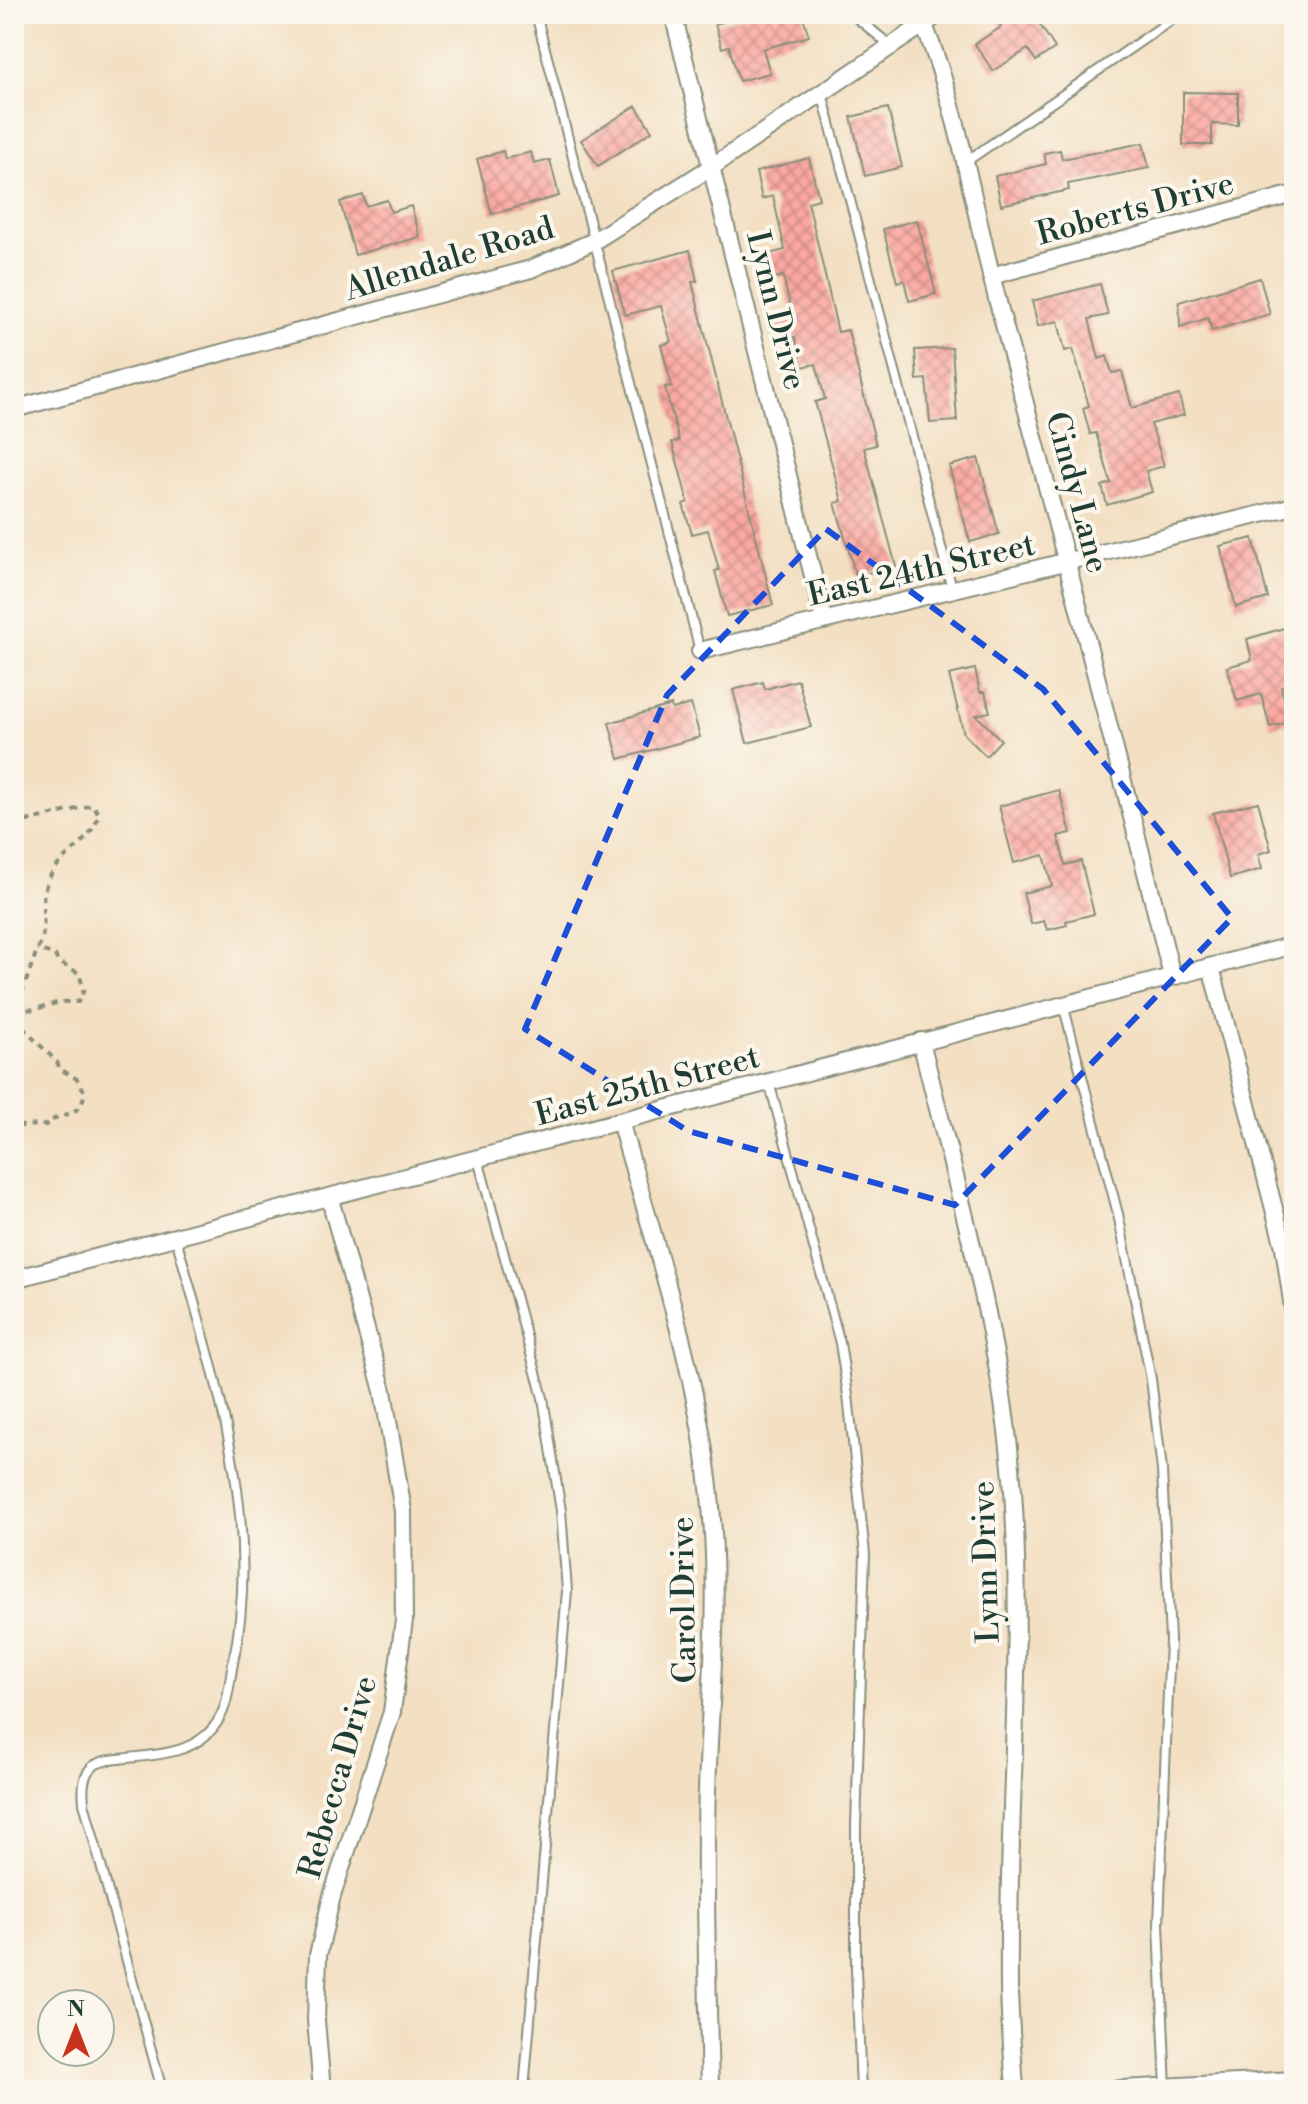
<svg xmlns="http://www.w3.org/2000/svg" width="1308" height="2104" viewBox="0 0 1308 2104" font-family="'Libre Bodoni',serif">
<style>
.building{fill:url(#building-cross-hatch)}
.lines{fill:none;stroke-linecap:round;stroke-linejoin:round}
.service-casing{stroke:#898e7b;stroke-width:12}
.minor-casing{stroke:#898e7b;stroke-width:20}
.path{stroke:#898e7b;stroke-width:4;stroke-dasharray:6 6;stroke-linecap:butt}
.service{stroke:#fff;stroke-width:8}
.minor{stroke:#fff;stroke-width:16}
.marked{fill:none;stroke:#1d4ed8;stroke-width:6;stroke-dasharray:16 10;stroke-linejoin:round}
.labels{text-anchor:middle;stroke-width:8;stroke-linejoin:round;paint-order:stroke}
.street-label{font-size:32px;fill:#1f3d34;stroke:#fbf7ec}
</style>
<defs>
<pattern id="building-cross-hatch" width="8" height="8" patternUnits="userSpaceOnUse" patternTransform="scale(2)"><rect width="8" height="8" fill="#fca8a1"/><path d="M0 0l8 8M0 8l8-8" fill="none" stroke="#cb8a84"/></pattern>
</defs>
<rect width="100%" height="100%" fill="#fbf7ec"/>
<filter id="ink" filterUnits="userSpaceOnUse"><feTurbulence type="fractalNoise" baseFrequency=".0125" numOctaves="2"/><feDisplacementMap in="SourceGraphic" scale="16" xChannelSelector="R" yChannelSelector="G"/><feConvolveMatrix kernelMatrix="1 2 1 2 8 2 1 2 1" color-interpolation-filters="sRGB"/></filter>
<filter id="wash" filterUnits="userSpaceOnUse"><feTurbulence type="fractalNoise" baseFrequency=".006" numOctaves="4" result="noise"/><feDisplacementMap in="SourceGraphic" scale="32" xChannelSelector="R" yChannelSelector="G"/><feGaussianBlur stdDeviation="1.8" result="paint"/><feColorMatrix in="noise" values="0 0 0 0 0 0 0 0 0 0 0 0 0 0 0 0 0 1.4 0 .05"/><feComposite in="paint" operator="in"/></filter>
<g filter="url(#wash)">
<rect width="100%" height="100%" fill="#f3dfc2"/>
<g id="blocks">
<g class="building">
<polygon points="752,14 802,14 809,36 763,49 770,73 739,81 729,46 722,48 715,24"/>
<polygon points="997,14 1033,14 1055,48 1036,61 1028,49 993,71 975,44 1001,27"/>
<polygon points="1183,92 1238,93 1238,125 1212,124 1212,145 1183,145"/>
<polygon points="636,106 652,131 598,166 581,140"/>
<polygon points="888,108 902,167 865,176 851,117"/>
<polygon points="1143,143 1149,168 1068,184 1069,190 1001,205 995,176 1046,164 1044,153 1060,150 1062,159"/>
<polygon points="503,151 505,159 531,152 534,164 550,160 559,196 492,214 477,159"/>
<polygon points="809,158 819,199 808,202 838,332 848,330 876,445 864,448 896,566 856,576 835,503 842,501 815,402 825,399 816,364 802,367 795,337 777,342 771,319 792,314 783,276 770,279 765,255 785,250 773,196 762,199 756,172"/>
<polygon points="363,195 366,206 387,200 391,212 411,206 420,237 355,255 340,202"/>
<polygon points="917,220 936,294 909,301 904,280 897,282 883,229"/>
<polygon points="690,250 697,281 692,282 773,605 727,616 715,571 719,570 708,530 692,534 683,504 688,502 672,442 679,441 665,387 672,386 661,345 671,342 661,306 625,315 613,271"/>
<polygon points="1260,278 1270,314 1212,331 1208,318 1180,327 1179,302"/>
<polygon points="1100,284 1108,315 1089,319 1099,359 1107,356 1112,373 1122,371 1132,408 1179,395 1184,415 1151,424 1164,466 1146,471 1152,492 1107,505 1102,486 1111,483 1096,433 1090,434 1083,408 1089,406 1073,349 1065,351 1058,321 1038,326 1032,301"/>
<polygon points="952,348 957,421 930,423 926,379 917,380 915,350"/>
<polygon points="978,458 999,534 970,542 949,466"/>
<polygon points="1253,538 1268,598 1236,607 1220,546"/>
<polygon points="1284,628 1294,664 1294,683 1281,687 1290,722 1270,727 1261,694 1237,701 1227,667 1252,660 1247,639"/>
<polygon points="975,669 980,692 985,692 990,712 976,715 1001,740 986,756 964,734 949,675"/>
<polygon points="798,680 811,727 747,743 733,690 763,682 765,689"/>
<polygon points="691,704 700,737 619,759 609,723 671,705 672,709"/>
<polygon points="1059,790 1071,833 1058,836 1065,865 1081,861 1094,914 1066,921 1067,925 1047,930 1044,921 1031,924 1023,893 1052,886 1044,855 1014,863 999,806"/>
<polygon points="1258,802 1271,850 1258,854 1262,869 1230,878 1213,813"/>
</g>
</g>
</g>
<g filter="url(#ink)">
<use href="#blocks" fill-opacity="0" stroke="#898e7b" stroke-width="2"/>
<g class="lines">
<g class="service-casing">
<g id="service">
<polyline points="536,14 700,651"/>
<polyline points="852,14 891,46"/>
<polyline points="822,93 952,589"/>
<polyline points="964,163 1180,14"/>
<polyline points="1063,1004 1118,1214 1151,1379 1162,1470 1170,1640 1159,1924 1166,2089"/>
<polyline points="769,1082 840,1343 848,1395 865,1554 856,1826 856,1969 861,2090"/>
<polyline points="478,1159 543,1398 561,1511 567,1591 524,2090"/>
<path d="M 162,2090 L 84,1803 C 83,1792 82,1777 91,1768 C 98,1761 109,1760 119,1759 C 159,1754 205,1755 223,1711 C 229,1697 230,1678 233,1663 C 264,1520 214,1375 176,1238"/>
</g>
</g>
<g class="minor-casing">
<g id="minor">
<polyline points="673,14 824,620"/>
<path d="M 924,25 C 960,113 974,213 999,306 C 1059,529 1116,752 1172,976"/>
<polyline points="991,276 1294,194"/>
<polyline points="14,409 531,269 594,241 713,166 939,14"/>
<polyline points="700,651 1294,506"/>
<polyline points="1211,967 1284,1247 1294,1315"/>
<path d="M 921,1041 C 957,1189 1002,1338 1013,1491 C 1024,1655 1007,1818 1009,1981 C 1009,2017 1013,2054 1015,2090"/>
<path d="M 620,1121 C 658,1256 705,1392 713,1533 C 719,1633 707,1731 706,1830 C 705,1916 708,2003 710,2090"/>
<polyline points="14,1279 1294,945"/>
<polyline points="322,2090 316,2020 318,1955 332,1896 392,1712 404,1620 403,1511 383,1391 330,1199"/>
<polyline points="1103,2090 1294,2080"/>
</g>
</g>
<g class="path">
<path d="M 14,824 L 93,805 L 99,815 C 87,849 58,854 47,883 C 40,900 45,916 43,933 C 42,941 37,949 35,956 C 28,975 24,991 14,1008"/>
<path d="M 16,1006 C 31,1014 42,1006 57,1003 C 64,1001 72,1002 78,1002 L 84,990 L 79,973 L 58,962 L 55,955 L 37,949"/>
<path d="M 14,1019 L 57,1062 L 60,1069 L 77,1079 L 85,1092 C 79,1121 63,1109 46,1125 L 14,1126"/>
</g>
<use href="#service" class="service"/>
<use href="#minor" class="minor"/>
</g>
</g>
<path class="marked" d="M 826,529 L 1043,689 L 1232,918 L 955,1205 L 688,1131 L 525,1029 L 667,695 Z"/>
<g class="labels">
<g class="street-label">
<text transform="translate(1135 208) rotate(-15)" y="11">Roberts Drive</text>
<text transform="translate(449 258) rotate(-17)" y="11">Allendale Road</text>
<text transform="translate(777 310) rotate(76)" y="11">Lynn Drive</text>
<text transform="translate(1078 492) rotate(75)" y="11">Cindy Lane</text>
<text transform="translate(921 569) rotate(-13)" y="11">East 24th Street</text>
<text transform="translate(647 1085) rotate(-15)" y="11">East 25th Street</text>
<text transform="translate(985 1562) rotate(-92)" y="11">Lynn Drive</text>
<text transform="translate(683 1600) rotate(-91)" y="11">Carol Drive</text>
<text transform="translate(337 1777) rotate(-74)" y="11">Rebecca Drive</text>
</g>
</g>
<rect width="1308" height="2104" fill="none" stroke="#fbf7ec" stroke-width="48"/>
<g transform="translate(76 2028)"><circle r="38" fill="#fbf7ec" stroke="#a3ada2" stroke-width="2"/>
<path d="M0-6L14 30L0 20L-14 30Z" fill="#c8321e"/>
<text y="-12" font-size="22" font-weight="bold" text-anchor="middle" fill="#1f3d34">N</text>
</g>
</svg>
